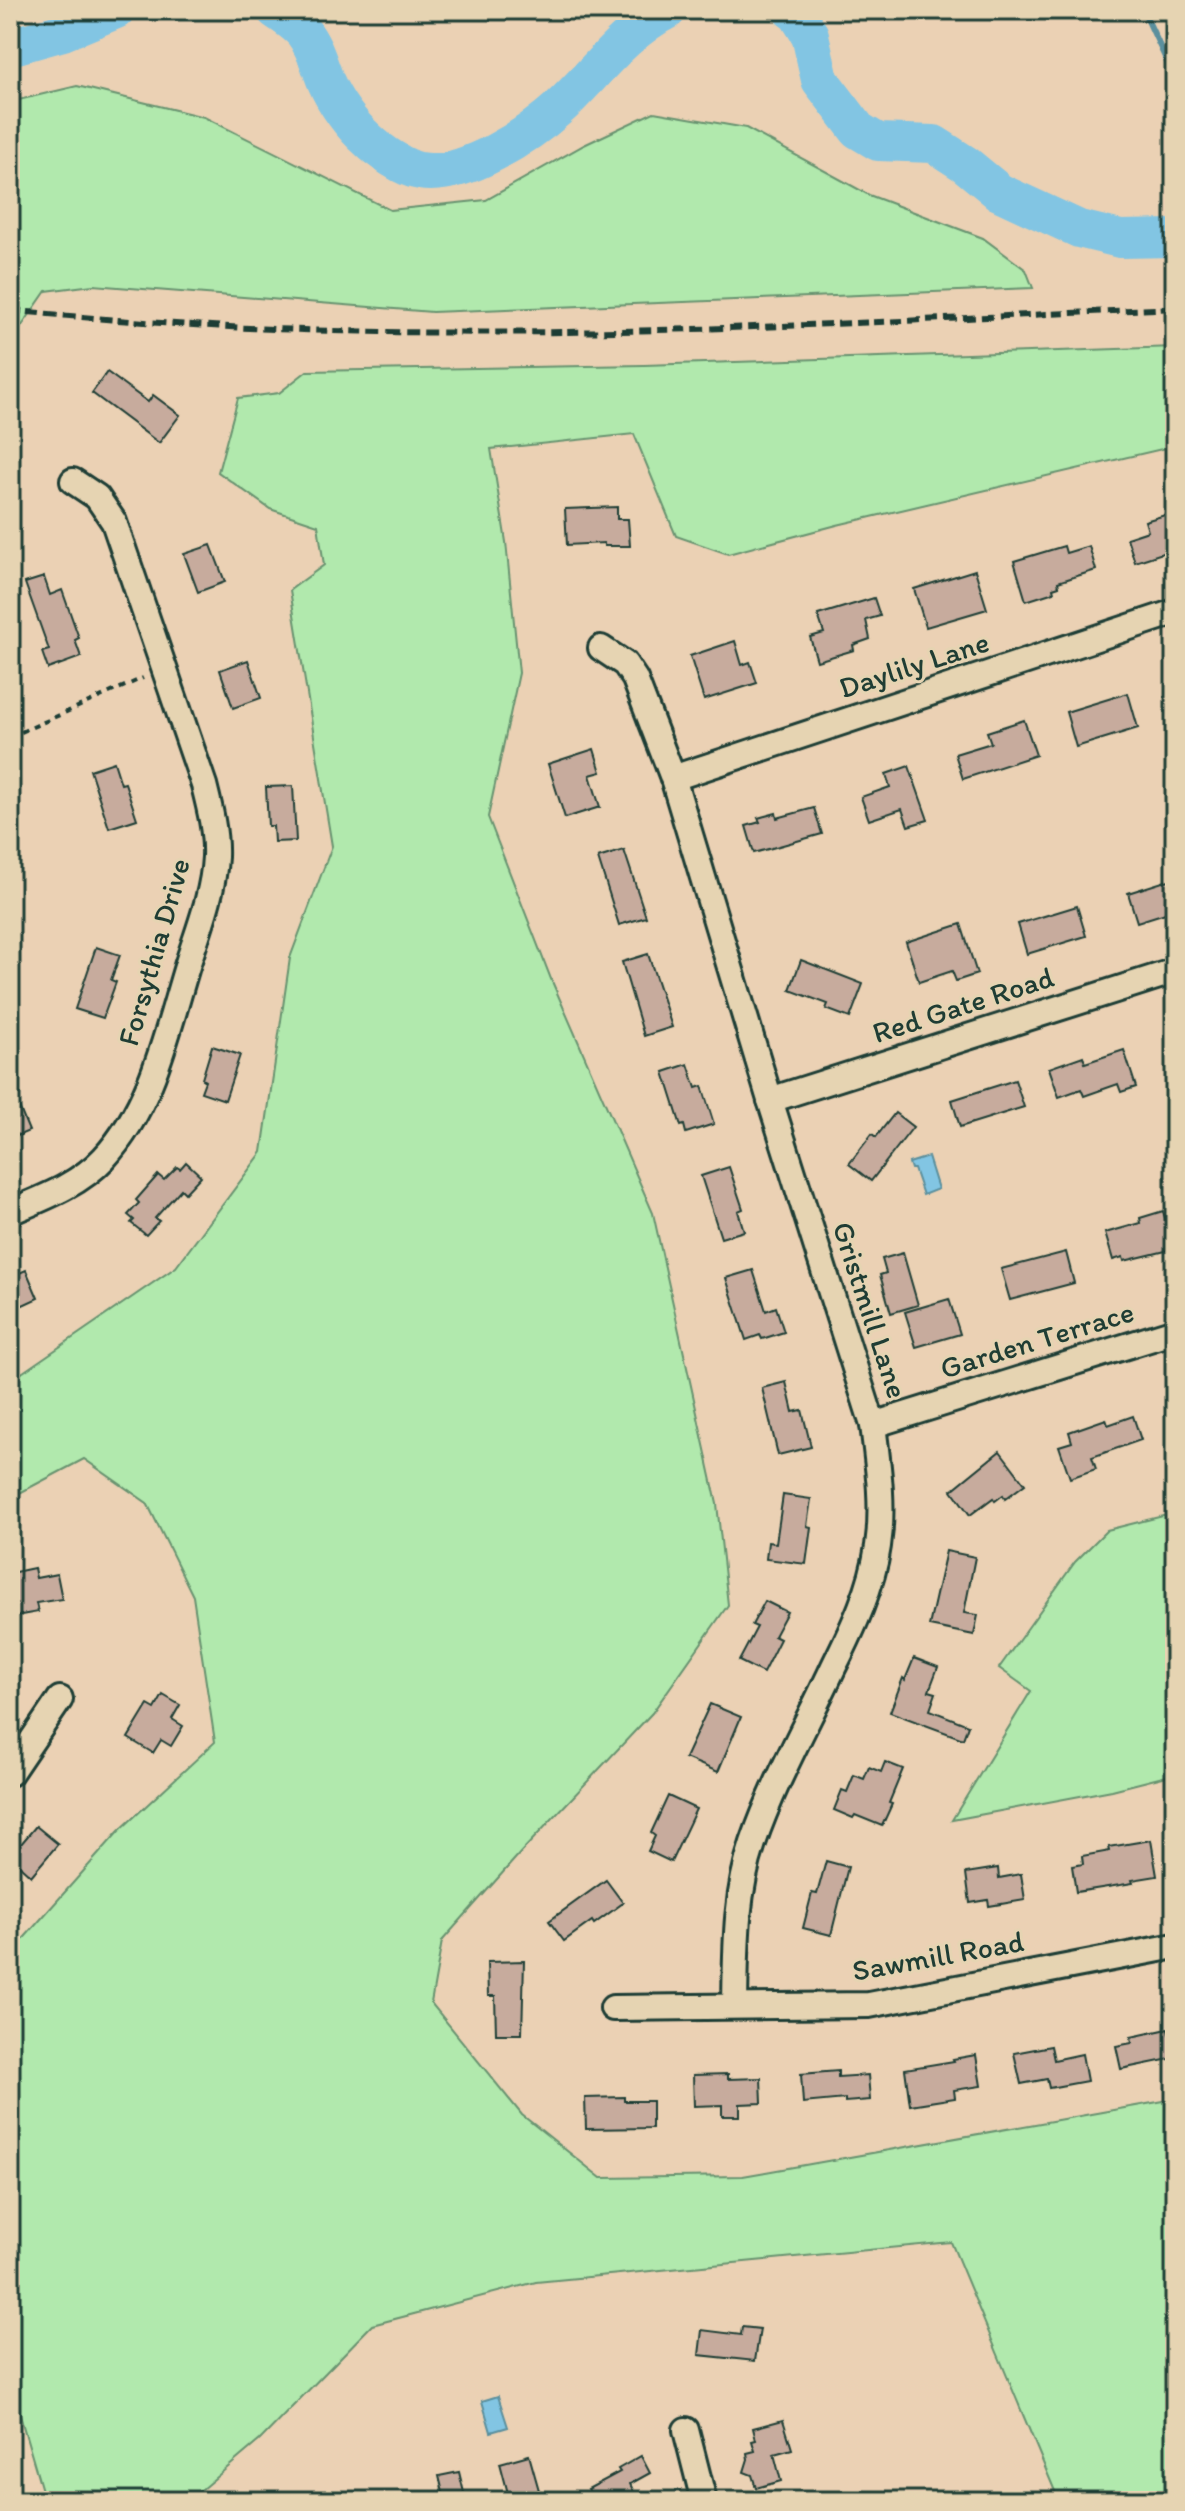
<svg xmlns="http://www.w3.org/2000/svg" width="1185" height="2511" viewBox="0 0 1185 2511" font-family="Itim,sans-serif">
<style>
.green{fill:#b1e9ad;stroke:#689370;stroke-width:2}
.water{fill:#82c5e3;stroke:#5a8f9d;stroke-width:2}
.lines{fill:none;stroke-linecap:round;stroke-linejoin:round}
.stream{stroke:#5a8f9d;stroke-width:6}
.river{stroke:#82c5e3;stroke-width:38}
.building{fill:#c7ab9d;stroke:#1f3d34;stroke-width:2}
.street-casing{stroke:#1f3d34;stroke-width:30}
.path{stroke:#1f3d34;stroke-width:4;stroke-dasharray:6 6;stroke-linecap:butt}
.street{stroke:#e6d4b2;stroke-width:24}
.rail{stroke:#1f3d34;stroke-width:6;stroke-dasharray:12 6;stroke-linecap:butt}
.labels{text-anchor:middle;stroke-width:6;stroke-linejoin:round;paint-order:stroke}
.street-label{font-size:30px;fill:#1f3d34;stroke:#e6d4b2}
</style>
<rect width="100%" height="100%" fill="#ebd1b4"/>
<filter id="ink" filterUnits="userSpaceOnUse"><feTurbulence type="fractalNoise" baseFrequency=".0125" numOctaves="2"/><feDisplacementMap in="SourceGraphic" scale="16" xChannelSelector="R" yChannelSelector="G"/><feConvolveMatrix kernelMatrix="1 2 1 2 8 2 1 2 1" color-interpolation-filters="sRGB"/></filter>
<g filter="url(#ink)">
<g class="green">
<polygon points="77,86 204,117 390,210 486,200 584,145 654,112 746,128 869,195 983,238 1026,270 1033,288 432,312 93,285 46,291 10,343 10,102"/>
<polygon points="1175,347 1175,446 837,525 728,554 676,536 634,434 491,449 506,542 519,673 488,817 551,979 653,1213 717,1504 728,1605 652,1713 522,1851 442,1941 431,2003 522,2115 601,2178 743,2176 1175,2099 1175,2501 1059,2501 951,2242 536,2282 372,2325 260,2440 188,2501 45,2501 10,2381 10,1954 119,1831 215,1742 193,1596 147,1503 84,1459 10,1498 10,1381 176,1267 262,1152 290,958 332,846 290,590 324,565 318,525 270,509 218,472 238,398 279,393 307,371 644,365"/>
<polygon points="1175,1513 1175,1774 1112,1790 952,1820 1031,1691 999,1668 1075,1562 1107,1530"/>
</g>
<g class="water">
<polygon points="928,1157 938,1189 923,1195 914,1169 911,1169 909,1163"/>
<polygon points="498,2396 508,2427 491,2432 482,2401"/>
</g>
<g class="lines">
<polyline class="stream" points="1143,10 1175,79"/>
<g class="river">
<path d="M 275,10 C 284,16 296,24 303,32 C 315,47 319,65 326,82 C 335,103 351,125 368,140 C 379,151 405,169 420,171 C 463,179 529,135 560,107 C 595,74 624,32 668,10"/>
<polyline points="791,10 797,14 810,35 820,80 858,130 878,142 934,144 965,164 999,192 1079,229 1120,239 1175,238"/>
<polyline points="10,47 63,32 116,10"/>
</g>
</g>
<g class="building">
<polygon points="107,372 148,402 153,395 180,415 159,443 92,393"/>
<polygon points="617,507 617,519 628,519 630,546 604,546 604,543 567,545 565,509"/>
<polygon points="1175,512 1175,549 1135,562 1127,538 1148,531 1145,521"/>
<polygon points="211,545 225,582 198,592 184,554"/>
<polygon points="1064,546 1066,553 1089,546 1096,570 1058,582 1059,586 1053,588 1054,592 1026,601 1014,561"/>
<polygon points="975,570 987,609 926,627 914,589"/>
<polygon points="44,577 50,595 62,590 79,638 75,640 81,657 48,669 42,652 49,650 25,583"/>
<polygon points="874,598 880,616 866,620 870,639 853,645 854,650 817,661 810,637 824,633 818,615"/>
<polygon points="735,641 742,665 750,662 757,683 704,700 690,656"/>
<polygon points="248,660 261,698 233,708 220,670"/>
<polygon points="1128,693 1138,728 1076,747 1066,712"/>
<polygon points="1024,720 1036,755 963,779 955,754 991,743 987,732"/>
<polygon points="594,749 601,772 590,775 600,807 565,818 548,764"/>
<polygon points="114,762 121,784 125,783 137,819 109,828 90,770"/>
<polygon points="909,766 928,820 908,826 902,809 869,820 861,797 890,787 886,774"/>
<polygon points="293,786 296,841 274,842 273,826 268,826 266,787"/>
<polygon points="814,808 822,834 754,853 746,826 760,822 758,818 776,813 777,818"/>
<polygon points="624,850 646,917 619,925 598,858"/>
<polygon points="1175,878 1175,910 1137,922 1128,893"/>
<polygon points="1077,906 1086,936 1027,954 1018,924"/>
<polygon points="961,924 977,974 956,981 952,971 919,982 906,942"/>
<polygon points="96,947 120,955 111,980 116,982 103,1018 75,1009"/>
<polygon points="648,954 672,1027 644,1036 622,962"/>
<polygon points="801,960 863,984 850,1018 826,1009 828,1004 790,990"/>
<polygon points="212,1046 240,1055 225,1100 201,1092 205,1081 202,1079"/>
<polygon points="1124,1050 1136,1087 1121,1092 1118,1084 1084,1096 1081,1089 1059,1097 1049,1068 1083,1056 1085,1063"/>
<polygon points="688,1064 696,1088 702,1086 714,1124 686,1133 684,1125 681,1126 664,1072"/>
<polygon points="1015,1080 1024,1107 960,1127 952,1100"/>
<polygon points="10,1085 29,1131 10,1139"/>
<polygon points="895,1113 913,1127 871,1181 849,1164 872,1134 876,1137"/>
<polygon points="186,1162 201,1176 185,1193 181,1189 155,1218 159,1221 146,1235 131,1223 134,1220 128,1215 139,1203 136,1200 158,1175 164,1180 177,1167 180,1169"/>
<polygon points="729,1167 743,1209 738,1211 744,1231 721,1238 701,1176"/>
<polygon points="1163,1211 1174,1249 1124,1261 1123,1257 1113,1260 1105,1233 1141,1223 1140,1218"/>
<polygon points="1066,1252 1074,1283 1010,1300 1001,1269"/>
<polygon points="903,1253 918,1305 891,1313 880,1275 886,1273 882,1259"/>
<polygon points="26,1270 38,1298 10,1311 10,1277"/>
<polygon points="753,1270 766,1311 776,1307 784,1332 762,1339 760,1335 746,1340 726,1278"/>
<polygon points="949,1299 960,1334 916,1347 905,1312"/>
<polygon points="786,1382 793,1412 802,1410 811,1447 778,1455 762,1388"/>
<polygon points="1133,1416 1141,1440 1092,1457 1096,1469 1070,1478 1059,1446 1072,1442 1069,1432 1106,1419 1108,1425"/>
<polygon points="1000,1451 1025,1484 1005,1499 1003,1495 995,1501 993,1498 970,1515 952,1490"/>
<polygon points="783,1495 811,1499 807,1526 811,1527 806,1564 766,1559 768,1542 776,1543"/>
<polygon points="946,1551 975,1557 964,1613 978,1615 974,1635 929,1626"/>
<polygon points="34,1568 36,1578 57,1574 62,1599 36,1603 38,1612 10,1617 10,1573"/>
<polygon points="765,1601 787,1612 774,1636 780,1639 763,1673 739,1661 757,1627 752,1625"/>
<polygon points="914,1658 938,1667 929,1691 936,1693 930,1710 968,1725 963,1739 890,1712 903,1678 905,1680"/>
<polygon points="163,1695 180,1705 172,1719 183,1726 171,1746 161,1740 153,1753 128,1738 148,1705 155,1709"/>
<polygon points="710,1704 741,1717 718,1772 685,1758"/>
<polygon points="885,1762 903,1769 889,1803 892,1804 882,1826 855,1815 853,1818 834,1810 842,1790 847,1792 854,1775 864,1779 869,1767 881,1772"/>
<polygon points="668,1796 696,1809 671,1862 648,1851 655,1836 651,1833"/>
<polygon points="36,1826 58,1844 31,1876 10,1857"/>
<polygon points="1151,1840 1157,1876 1132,1880 1133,1883 1076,1892 1072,1866 1083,1864 1082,1856 1110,1851 1109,1847"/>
<polygon points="826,1861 848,1867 831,1935 803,1928 812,1893 817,1894"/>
<polygon points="998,1868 999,1878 1021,1874 1025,1900 989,1906 988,1900 970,1903 966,1873"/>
<polygon points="606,1880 623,1903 594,1924 592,1921 564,1941 549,1921"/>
<polygon points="524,1961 522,2034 496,2034 495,1996 488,1996 487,1962"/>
<polygon points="1168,2029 1169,2034 1175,2033 1175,2058 1121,2069 1116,2046 1132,2043 1131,2037"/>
<polygon points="1051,2046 1054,2060 1082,2054 1087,2081 1049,2088 1047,2079 1021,2084 1014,2053"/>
<polygon points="976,2055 981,2086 954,2090 955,2098 910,2105 905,2069 954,2061 953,2059"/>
<polygon points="838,2071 838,2077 868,2075 870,2100 845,2102 845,2099 803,2103 801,2074"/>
<polygon points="728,2074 728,2079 761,2078 762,2103 740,2104 740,2116 722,2116 722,2105 694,2106 693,2075"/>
<polygon points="624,2097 624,2101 652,2101 652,2128 586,2129 585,2098"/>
<polygon points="742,2327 760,2329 755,2361 699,2355 702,2330 741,2335"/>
<polygon points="783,2420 792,2449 774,2454 781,2481 756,2488 752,2475 744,2472 748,2459 747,2453 755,2451 752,2441 756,2440 753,2428"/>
<polygon points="529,2455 542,2501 510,2501 500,2463"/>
<polygon points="641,2456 650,2473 630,2484 634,2492 618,2501 595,2501 588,2489 620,2472 618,2469"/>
<polygon points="459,2472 466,2501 445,2501 439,2476"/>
</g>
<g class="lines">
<g class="street-casing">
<g id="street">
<path d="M 601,648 L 625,664 L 635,679 L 673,778 L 770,1100 L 873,1425 C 878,1465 884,1506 878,1546 C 872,1588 853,1628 834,1666 C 807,1724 774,1782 753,1843 C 735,1896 736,1949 735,2005"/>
<polyline points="673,778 1175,612"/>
<polyline points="770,1100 1175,971"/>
<path d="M 10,1212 C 43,1198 79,1185 104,1158 C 153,1105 167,1031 188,963 C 199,928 213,894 215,857 C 216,833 210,809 204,785 L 114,522 L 97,497 L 73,481"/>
<polyline points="873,1425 1175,1331"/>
<polyline points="10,1773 60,1699"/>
<polyline points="613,2008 869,2005 1175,1946"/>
<polyline points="686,2430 704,2501"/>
</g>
</g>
<polyline class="path" points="10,737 143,678"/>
<use href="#street" class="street"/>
<path class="rail" d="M 10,310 C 398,352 786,326 1175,308"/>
</g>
</g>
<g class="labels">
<g class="street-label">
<text transform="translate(914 665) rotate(-18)" y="10">Daylily Lane</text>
<text transform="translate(154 952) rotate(-74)" y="10">Forsythia Drive</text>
<text transform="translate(963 1005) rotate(-18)" y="10">Red Gate Road</text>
<text transform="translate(870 1310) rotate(72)" y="10">Gristmill Lane</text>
<text transform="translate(1037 1340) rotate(-17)" y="10">Garden Terrace</text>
<text transform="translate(938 1956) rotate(-10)" y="10">Sawmill Road</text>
</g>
</g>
<rect width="1185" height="2511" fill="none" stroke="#e6d4b2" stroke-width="40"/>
<rect x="20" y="20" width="1145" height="2471" fill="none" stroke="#1f3d34" stroke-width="3" filter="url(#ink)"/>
</svg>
